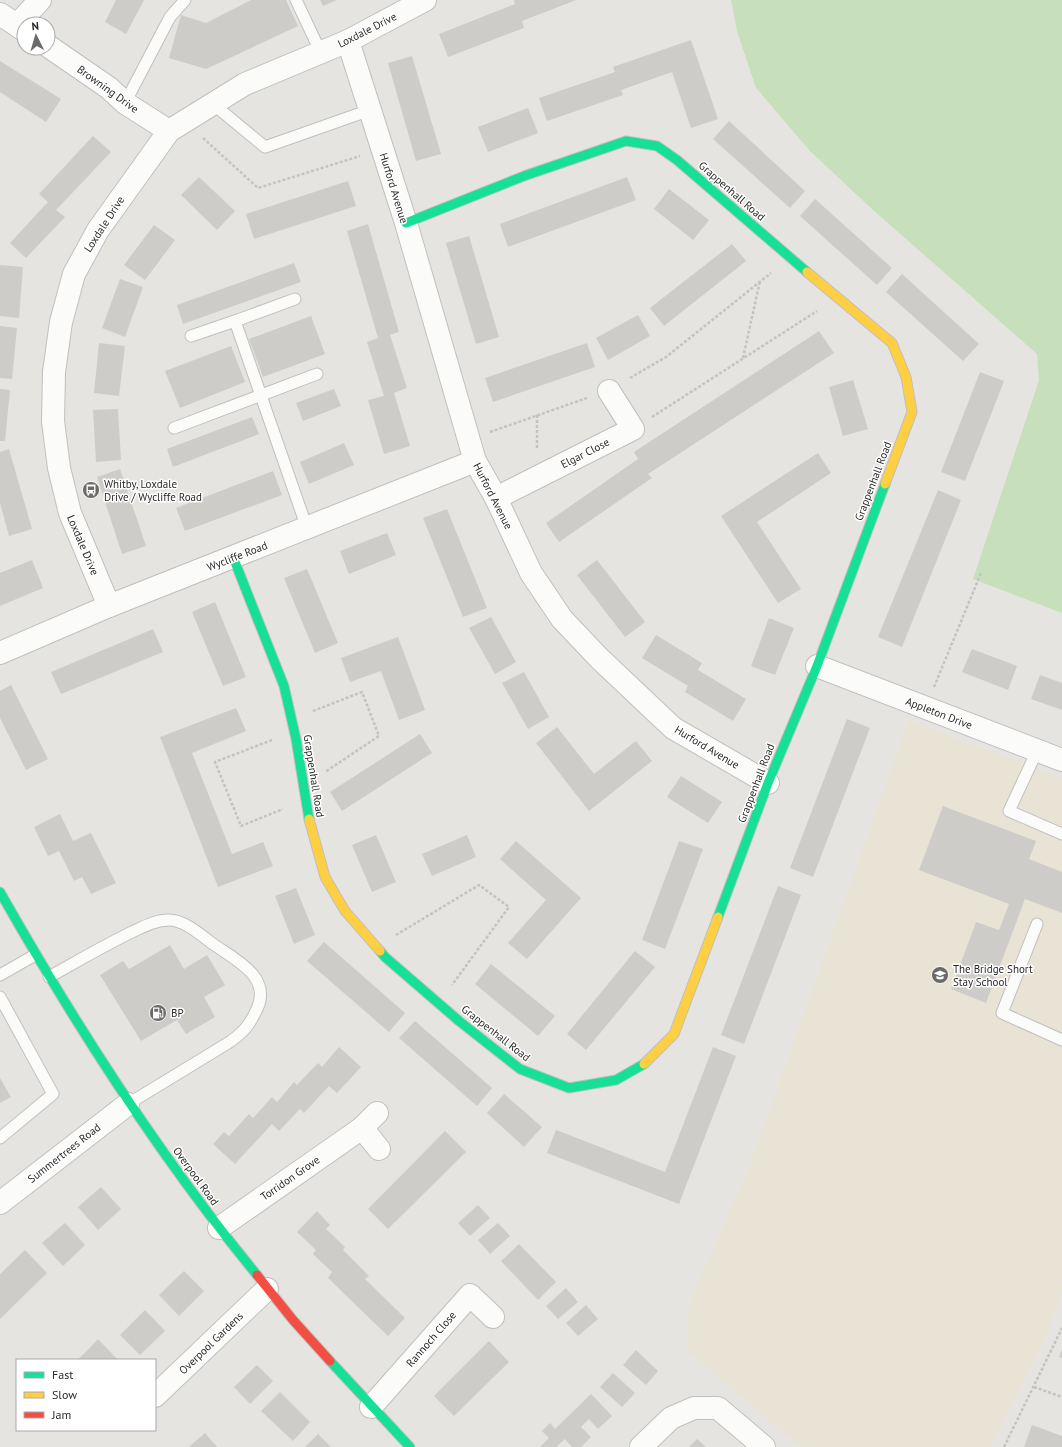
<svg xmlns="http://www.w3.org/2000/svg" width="1062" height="1447" viewBox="0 0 1062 1447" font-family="'PT Sans',sans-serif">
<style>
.education{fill:#e9e3d5}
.green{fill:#c7e0bb}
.building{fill:#ceccc9}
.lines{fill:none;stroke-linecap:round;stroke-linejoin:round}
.lane-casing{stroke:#c0c0c1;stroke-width:13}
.street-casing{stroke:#c0c0c1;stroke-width:24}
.fast-casing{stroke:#c0c0c1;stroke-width:11}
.slow-casing{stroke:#c0c0c1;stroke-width:11}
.jam-casing{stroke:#c0c0c1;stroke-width:11}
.path{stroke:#c3c3c2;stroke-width:2.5;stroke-dasharray:3 2;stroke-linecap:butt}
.lane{stroke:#fbfbfa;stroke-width:11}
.street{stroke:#fbfbfa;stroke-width:22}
.fast{stroke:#16e098;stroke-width:9}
.slow{stroke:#ffcf43;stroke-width:9}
.jam{stroke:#f24e42;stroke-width:9}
.labels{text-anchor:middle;stroke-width:3;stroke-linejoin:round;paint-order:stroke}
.street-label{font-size:11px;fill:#292929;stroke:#fff}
.poi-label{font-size:11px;fill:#292929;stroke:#fff;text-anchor:start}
</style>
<rect width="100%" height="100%" fill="#e6e4e0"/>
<polygon class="education" points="909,720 1062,779 1062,1291 1045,1340 990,1447 801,1447 687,1351 689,1304 748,1170"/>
<polygon class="green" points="731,0 1062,0 1062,613 973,579 1039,380 1037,354 873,210 810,151 756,88 737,31"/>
<g class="building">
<polygon points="116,0 144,0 126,34 105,22"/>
<polygon points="251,0 286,0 298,26 206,69 169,58 181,15 206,23"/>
<polygon points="320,0 337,0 323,6"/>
<polygon points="514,0 576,0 522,21 524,28 448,57 439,34 515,4"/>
<polygon points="691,40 718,119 691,128 672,72 621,90 623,95 547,121 539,98 615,72 613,67"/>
<polygon points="412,56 441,154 416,161 388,63"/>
<polygon points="0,61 61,99 46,122 0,92"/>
<polygon points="528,108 538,133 488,152 478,127"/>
<polygon points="729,121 805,191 790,208 713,139"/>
<polygon points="93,136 111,152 56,210 65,217 26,258 10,243 48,202 39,194"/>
<polygon points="199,177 235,211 217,230 181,195"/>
<polygon points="627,177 636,200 508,247 500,224"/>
<polygon points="348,181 356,206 254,239 246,214"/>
<polygon points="669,189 709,220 693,240 654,209"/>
<polygon points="815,199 892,268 877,285 800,216"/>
<polygon points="368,224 399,332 390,335 407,388 394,393 410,446 384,454 368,400 384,396 367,342 378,338 347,231"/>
<polygon points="154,225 175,240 145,280 124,265"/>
<polygon points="469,236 499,337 476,344 446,243"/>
<polygon points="732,244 746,261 664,326 650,308"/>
<polygon points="294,263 301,282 183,324 177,305"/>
<polygon points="0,265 23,267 19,318 0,316"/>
<polygon points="902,274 979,344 963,361 886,292"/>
<polygon points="120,279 143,287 125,337 102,328"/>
<polygon points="638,315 650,336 608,360 596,338"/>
<polygon points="311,316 325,354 263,377 249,339"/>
<polygon points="0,326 17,328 12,379 0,378"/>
<polygon points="819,331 834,353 648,474 652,478 559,542 546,523 638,459 634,452"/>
<polygon points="99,343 125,346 119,396 94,393"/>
<polygon points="587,343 595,367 493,402 485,378"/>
<polygon points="231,346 245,382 180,408 165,371"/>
<polygon points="980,372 1004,381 965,481 941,472"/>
<polygon points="853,380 868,429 843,436 829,387"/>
<polygon points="0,389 10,390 5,441 0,441"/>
<polygon points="334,389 341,406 303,421 296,403"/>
<polygon points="118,409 121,460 96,462 93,410"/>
<polygon points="252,417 259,434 173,467 167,449"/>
<polygon points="344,443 354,465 309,484 300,462"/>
<polygon points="9,449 32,529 9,536 0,503 0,452"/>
<polygon points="818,453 831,473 757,522 801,589 778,603 721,516"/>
<polygon points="120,469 146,546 122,554 97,477"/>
<polygon points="273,471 282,495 185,531 176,508"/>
<polygon points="938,490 961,500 902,647 878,637"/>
<polygon points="447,509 487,608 463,617 423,518"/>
<polygon points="387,533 396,555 349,574 340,551"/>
<polygon points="32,560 43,588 0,606 0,573"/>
<polygon points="597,560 645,622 625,637 577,575"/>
<polygon points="307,569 338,643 315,653 284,578"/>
<polygon points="215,602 246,677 223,686 192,612"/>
<polygon points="491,617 516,662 495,674 469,628"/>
<polygon points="769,618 794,628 775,675 751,666"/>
<polygon points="153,629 163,652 61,694 51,672"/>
<polygon points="656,635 702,663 698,670 746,699 733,721 685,692 688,686 642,658"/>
<polygon points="398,637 425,710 399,720 381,671 350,682 341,658"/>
<polygon points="972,649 1017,666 1008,690 962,672"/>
<polygon points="524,672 549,717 528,729 502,683"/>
<polygon points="1040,675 1062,683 1062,710 1031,699"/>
<polygon points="11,685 48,759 26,770 0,718 0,691"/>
<polygon points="236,708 246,731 192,753 232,854 263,842 273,866 218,887 160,737"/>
<polygon points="847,719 870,728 813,877 790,868"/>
<polygon points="557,727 594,774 636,741 652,761 589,811 536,743"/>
<polygon points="420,734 432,753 342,811 330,792"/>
<polygon points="681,776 722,802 708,823 667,797"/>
<polygon points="943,806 1036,841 1029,859 1062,872 1062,913 1025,899 986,1003 951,989 976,922 999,930 1009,904 919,870"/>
<polygon points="60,814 73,841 91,833 116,883 91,894 82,877 74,881 59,851 48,856 34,827"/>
<polygon points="376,835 396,882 372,892 352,845"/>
<polygon points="467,835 476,857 432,876 422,854"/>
<polygon points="516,841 581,898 527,959 508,943 546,900 500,859"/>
<polygon points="679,841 703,849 665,949 642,940"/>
<polygon points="778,886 801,895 744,1044 721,1035"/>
<polygon points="296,888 315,935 294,944 275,896"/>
<polygon points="324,942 405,1013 389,1032 307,961"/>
<polygon points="170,945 184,969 207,955 225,985 204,997 215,1017 186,1034 177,1020 141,1041 100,975 123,961 129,969"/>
<polygon points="635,951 655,967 586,1050 567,1034"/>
<polygon points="491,964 555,1016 538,1036 475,984"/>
<polygon points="415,1021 492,1088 477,1106 399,1038"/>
<polygon points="339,1047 361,1067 337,1093 329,1086 304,1113 300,1109 279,1131 272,1124 235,1164 213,1144 224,1132 229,1136 249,1114 253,1118 272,1097 277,1102 294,1082 297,1085 318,1063 322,1067"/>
<polygon points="713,1047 736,1056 679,1204 547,1153 556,1130 665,1172"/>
<polygon points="0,1078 11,1097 0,1103"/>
<polygon points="504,1094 542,1127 524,1147 487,1113"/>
<polygon points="445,1131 466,1152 388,1229 368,1209"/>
<polygon points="101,1187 121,1209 98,1230 78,1207"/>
<polygon points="478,1205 490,1218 470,1236 458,1223"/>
<polygon points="317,1211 330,1225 326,1229 345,1247 343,1250 369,1276 365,1279 405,1318 388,1336 328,1278 332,1272 313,1254 316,1250 297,1232"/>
<polygon points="65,1223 85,1245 63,1266 42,1243"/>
<polygon points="498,1223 510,1236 490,1254 478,1240"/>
<polygon points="519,1244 556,1282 538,1300 501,1261"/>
<polygon points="25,1250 47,1273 0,1319 0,1274"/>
<polygon points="184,1271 204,1291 179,1316 159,1295"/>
<polygon points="566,1288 578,1302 558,1319 546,1306"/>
<polygon points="586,1305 598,1319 578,1336 566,1323"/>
<polygon points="145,1310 165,1331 140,1355 120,1335"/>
<polygon points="98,1339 118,1360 77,1360 86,1352"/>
<polygon points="489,1341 509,1362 454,1416 434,1396"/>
<polygon points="1062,1349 1062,1358 1059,1357"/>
<polygon points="636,1350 658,1371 646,1385 623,1365"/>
<polygon points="257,1365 273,1381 250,1404 234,1387"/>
<polygon points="613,1373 635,1393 622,1407 600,1387"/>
<polygon points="280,1392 310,1422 293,1441 261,1411"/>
<polygon points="591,1394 612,1416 598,1429 589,1419 581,1427 591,1437 581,1447 572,1447 565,1439 557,1446 558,1447 540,1447 549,1438 542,1431 550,1423 555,1429"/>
<polygon points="1032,1425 1062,1436 1062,1447 1024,1447"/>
<polygon points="205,1433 217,1447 189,1447 191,1445"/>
<polygon points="318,1434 331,1447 305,1447"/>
<polygon points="697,1439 706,1447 689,1447"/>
</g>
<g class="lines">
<g class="lane-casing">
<g id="lane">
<polyline points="296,0 321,53"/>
<polyline points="125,103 170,17 185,0"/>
<polyline points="213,104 265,147 370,110"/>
<polyline points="235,321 295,299"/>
<polyline points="191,336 235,321 307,528"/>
<polyline points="174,428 317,374"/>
<polyline points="1037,751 1009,811 1062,834"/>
<polyline points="1037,924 1002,1013 1062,1040"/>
<polyline points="0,975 35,955"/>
<path d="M 49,977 C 76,962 103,946 132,932 C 143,927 155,920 169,920 C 184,920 201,935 213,944 C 236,960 272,977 257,1009 C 249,1026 243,1033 228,1043 L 128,1104"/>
<polyline points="0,997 53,1094 0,1138"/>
</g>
</g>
<g class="street-casing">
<g id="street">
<polyline points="0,14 24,30"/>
<polyline points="17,25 40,0"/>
<polyline points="348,41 406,223 475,461 496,498 531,573 562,619 599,658 673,728 768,783"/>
<polyline points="48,46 109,88 125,103 169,131"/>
<polyline points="496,498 633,429 609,391"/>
<polyline points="109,606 70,513 59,468 53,421 54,372 61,322 74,274 98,230 169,131 245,84 348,41 425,0"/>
<polyline points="0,653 109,606 475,461"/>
<polyline points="817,666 1062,760"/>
<polyline points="362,1128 379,1149"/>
<polyline points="0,1203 128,1104"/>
<polyline points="219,1228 362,1128 377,1113"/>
<polyline points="155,1396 267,1289"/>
<polyline points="371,1407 470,1295 493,1317"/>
<polyline points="641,1447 671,1418 694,1408 718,1408 764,1447"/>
</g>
</g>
<g class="fast-casing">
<g id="fast">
<polyline points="406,223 524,176 626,141 657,146 677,160 807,272"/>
<polyline points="233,557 284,686 296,739 309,819"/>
<path d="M 0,892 C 76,1026 159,1156 257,1275"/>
<polyline points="718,917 768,783 817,666 885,484"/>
<polyline points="380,951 385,957 459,1021 520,1069 569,1088 616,1080 644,1064"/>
<polyline points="330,1361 410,1447"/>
</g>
</g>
<g class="slow-casing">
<g id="slow">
<polyline points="807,272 892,343 906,377 912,412 885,484"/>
<polyline points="309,819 325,877 345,911 380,951"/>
<polyline points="644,1064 674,1034 718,917"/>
</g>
</g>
<g class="jam-casing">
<polyline id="jam" points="257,1275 293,1320 330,1361"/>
</g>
<g class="path">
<polyline points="203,138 258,188 360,156"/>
<polyline points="743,358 760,281"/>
<polyline points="630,378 666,357 771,273"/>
<polyline points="537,415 537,450"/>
<polyline points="652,417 817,311"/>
<polyline points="490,432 587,398"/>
<polyline points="934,687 981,573"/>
<polyline points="313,711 362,692 379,736 325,772"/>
<polyline points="272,740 215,762 241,826 283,809"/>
<polyline points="396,935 479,885 509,907 452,985"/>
<polyline points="1034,1387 1062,1397"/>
<polyline points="1004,1447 1062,1328"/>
</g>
<use href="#lane" class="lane"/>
<use href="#street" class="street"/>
<use href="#fast" class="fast"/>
<use href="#slow" class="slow"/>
<use href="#jam" class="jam"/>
</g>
<defs>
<g id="bus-disc" transform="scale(0.9)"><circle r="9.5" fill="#6b6a69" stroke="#fff"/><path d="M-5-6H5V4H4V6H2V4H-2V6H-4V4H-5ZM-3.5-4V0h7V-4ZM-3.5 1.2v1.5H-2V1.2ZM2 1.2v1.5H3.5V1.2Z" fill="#fff"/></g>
<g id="school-disc" transform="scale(0.9)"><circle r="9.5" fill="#6b6a69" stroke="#fff"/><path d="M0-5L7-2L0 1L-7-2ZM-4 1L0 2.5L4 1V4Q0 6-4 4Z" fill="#fff"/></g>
<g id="fuel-disc" transform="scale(0.9)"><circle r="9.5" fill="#6b6a69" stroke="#fff"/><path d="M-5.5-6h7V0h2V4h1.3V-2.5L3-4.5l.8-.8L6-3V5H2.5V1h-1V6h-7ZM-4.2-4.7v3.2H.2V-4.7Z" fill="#fff"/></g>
</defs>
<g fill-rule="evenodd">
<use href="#bus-disc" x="91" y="490"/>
<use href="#school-disc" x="940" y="975"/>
<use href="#fuel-disc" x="158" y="1013"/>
</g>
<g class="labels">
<g class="street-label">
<text transform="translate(367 30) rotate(-27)" y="4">Loxdale Drive</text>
<text transform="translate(108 89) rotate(36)" y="4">Browning Drive</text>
<text transform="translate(394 188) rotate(73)" y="4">Hurford Avenue</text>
<text transform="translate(732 191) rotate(41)" y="4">Grappenhall Road</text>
<text transform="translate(104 224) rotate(-57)" y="4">Loxdale Drive</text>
<text transform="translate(585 453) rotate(-27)" y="4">Elgar Close</text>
<text transform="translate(873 481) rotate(-69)" y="4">Grappenhall Road</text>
<text transform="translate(493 496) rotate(63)" y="4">Hurford Avenue</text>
<text transform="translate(83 545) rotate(67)" y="4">Loxdale Drive</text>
<text transform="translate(237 556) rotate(-21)" y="4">Wycliffe Road</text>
<text transform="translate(939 713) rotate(21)" y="4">Appleton Drive</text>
<text transform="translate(707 747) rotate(31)" y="4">Hurford Avenue</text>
<text transform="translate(314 776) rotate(81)" y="4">Grappenhall Road</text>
<text transform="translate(756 783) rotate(-69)" y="4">Grappenhall Road</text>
<text transform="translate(496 1033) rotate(38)" y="4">Grappenhall Road</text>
<text transform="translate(64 1153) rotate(-38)" y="4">Summertrees Road</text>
<text transform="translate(196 1176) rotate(54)" y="4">Overpool Road</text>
<text transform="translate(290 1178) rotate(-35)" y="4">Torridon Grove</text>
<text transform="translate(431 1339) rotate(-49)" y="4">Rannoch Close</text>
<text transform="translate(211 1343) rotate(-44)" y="4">Overpool Gardens</text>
</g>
<g class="poi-label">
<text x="104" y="488">Whitby, Loxdale<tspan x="104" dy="13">Drive / Wycliffe Road</tspan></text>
<text x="953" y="973">The Bridge Short<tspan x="953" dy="13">Stay School</tspan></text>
<text x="171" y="1017">BP</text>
</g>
</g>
<rect x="16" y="1359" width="140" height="72" fill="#ffffff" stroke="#a9a9a9"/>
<rect x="24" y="1372" width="20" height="6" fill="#16e098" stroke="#a9a9a9"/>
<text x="52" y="1379" font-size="12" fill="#292929">Fast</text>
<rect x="24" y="1392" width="20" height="6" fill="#ffcf43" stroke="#a9a9a9"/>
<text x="52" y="1399" font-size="12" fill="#292929">Slow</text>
<rect x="24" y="1412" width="20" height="6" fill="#f24e42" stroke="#a9a9a9"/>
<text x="52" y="1419" font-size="12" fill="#292929">Jam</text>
<g transform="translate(36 36) rotate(355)"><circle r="19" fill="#ffffff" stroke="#a9a9a9"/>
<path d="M0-3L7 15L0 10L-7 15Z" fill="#6b6a69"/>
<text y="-6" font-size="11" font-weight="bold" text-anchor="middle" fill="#292929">N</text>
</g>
</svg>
